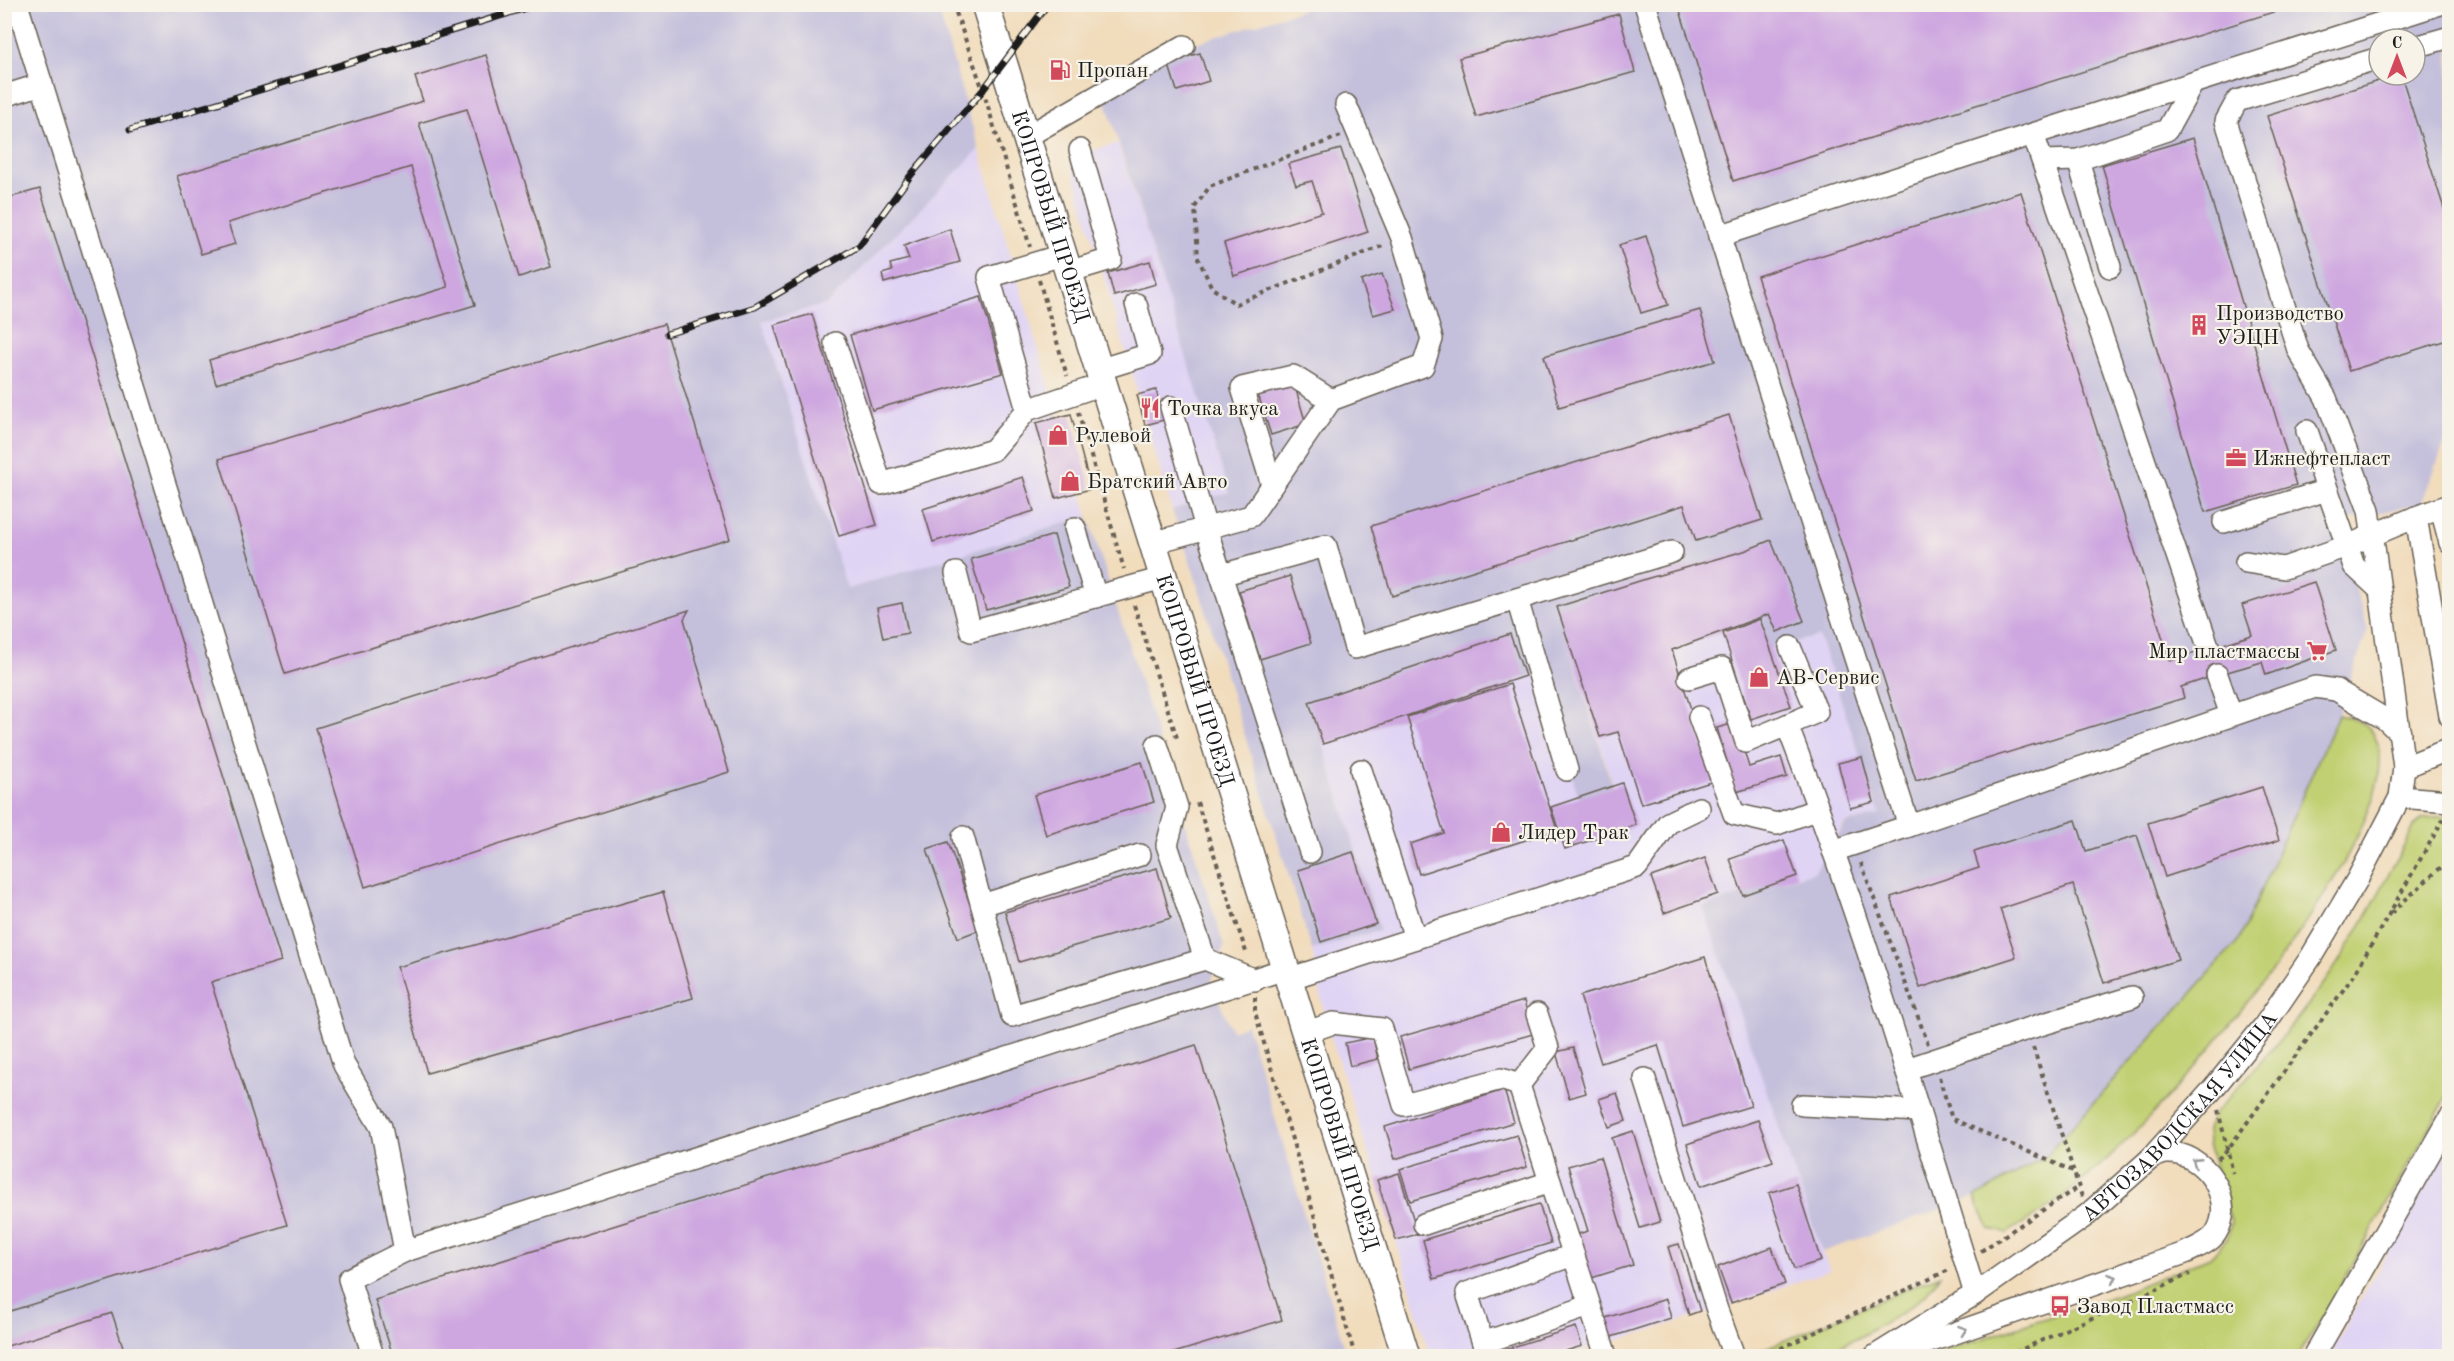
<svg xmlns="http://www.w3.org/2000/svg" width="2454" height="1361" viewBox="0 0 2454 1361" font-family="'Old Standard TT',serif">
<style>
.built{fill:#e0d4f4}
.industrial{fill:#c4c0db;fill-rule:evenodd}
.green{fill:#c1d072;stroke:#6e7647;stroke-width:1.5}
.building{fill:#cea7e0}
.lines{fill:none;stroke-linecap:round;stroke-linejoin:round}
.minor-casing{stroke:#675f54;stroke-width:24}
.major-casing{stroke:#675f54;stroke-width:30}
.path{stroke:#675f54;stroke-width:4;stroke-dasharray:4.5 4.5;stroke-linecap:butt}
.minor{stroke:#fff;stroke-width:21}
.major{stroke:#fff;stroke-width:27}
.rail-casing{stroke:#1c1c1c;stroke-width:7}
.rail{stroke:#f7f3e8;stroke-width:4.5;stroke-dasharray:14;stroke-linecap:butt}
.oneway{stroke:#999}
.labels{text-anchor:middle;stroke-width:4.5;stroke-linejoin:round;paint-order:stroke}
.poi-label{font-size:21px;fill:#1c1c1c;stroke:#f7f3e8;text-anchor:start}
.street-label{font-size:21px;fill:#1c1c1c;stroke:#f7f3e8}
</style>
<rect width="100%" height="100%" fill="#f7f3e8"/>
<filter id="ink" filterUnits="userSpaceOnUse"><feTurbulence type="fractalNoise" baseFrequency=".0167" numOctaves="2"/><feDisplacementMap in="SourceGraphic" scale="12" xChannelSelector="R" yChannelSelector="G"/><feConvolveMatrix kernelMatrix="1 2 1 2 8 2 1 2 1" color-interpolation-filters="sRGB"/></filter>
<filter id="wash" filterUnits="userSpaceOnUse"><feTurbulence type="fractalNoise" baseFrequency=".008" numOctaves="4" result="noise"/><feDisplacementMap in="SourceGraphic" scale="24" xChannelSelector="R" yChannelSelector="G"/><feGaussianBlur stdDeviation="1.35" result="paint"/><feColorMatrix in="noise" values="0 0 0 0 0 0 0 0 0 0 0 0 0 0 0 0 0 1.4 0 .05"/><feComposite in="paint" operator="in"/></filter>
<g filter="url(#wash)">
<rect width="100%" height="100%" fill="#f1dcbc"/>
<g class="built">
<polygon points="1118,143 1230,492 1172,510 1069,158"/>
<polygon points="979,149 1088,516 847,590 762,321 827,304"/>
<polygon points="1649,578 1723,633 1760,619 1770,648 1819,636 1880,815 1845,823 1814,872 1704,907 1822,1252 1830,1270 1717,1310 1564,1356 1430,1356 1396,1240 1326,1022 1312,950 1380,929 1323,744 1539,673 1579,797 1613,786 1557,607"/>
<polygon points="2449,1146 2449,1356 2329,1356"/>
</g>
<g class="industrial">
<polygon points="5,5 937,5 979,149 827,304 762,321 847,589 1088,516 1224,946 1211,982 1232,1031 1247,1025 1347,1356 5,1356"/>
<path d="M 1318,5 L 2449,5 L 2449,433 L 2421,504 L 2335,522 L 2368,629 L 2338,715 L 2239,940 L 2045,1157 L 1975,1197 L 1822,1252 L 1703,907 L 1814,872 L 1846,823 L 1880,815 L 1819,636 L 1770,648 L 1759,619 L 1672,650 L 1649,578 L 1557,607 L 1612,786 L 1579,798 L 1539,673 L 1323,744 L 1380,930 L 1312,950 L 1194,573 L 1172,510 L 1229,492 L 1097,74 ZM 2379,39 L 2415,39 L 2415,75 L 2379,75 Z"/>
</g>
<g class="green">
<path d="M 2338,715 C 2347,717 2359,720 2367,726 C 2437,790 2204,1059 2157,1109 C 2129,1139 2097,1170 2064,1196 C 2046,1210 2026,1221 2007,1233 L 1989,1229 L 1975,1197 L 2045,1157 L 2239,940 Z"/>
<path d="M 2449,816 L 2449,1093 L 2320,1322 L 2297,1356 L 1929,1356 L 2120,1294 L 2210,1257 L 2228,1238 L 2231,1221 L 2208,1144 L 2207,1129 L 2213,1115 C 2251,1073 2289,1032 2322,986 C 2358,936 2385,881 2414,827 L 2423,818 Z"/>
<polygon points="1940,1275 1926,1294 1902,1313 1854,1340 1815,1356 1747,1356"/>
</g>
<g id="blocks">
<g class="building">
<polygon points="1678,4 2296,4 2296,5 1733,181"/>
<polygon points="1619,14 1635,72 1476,117 1459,58"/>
<polygon points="1200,53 1209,81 1177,91 1168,62"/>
<polygon points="486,55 551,267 519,277 467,109 419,123 475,305 216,384 209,360 448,287 411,167 228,223 235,244 201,254 177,176 423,101 415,77"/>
<polygon points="2397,75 2401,75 2450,227 2450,339 2349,371 2267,116"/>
<polygon points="2193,138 2296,485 2205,512 2102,165"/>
<polygon points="1341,149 1368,232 1234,276 1224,243 1322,212 1312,181 1296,185 1288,164"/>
<polygon points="40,189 281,961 211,982 287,1225 4,1313 4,199"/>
<polygon points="2021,192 2170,661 2252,635 2242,605 2314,582 2336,650 2266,675 2262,662 2217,675 2181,687 2184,698 1916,781 1757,276"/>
<polygon points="950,229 960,262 884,283 882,274 892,271 890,264 909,259 904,246"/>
<polygon points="1646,236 1668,305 1641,313 1619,245"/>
<polygon points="1150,261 1156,284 1114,296 1108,273"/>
<polygon points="1382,274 1395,309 1373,315 1361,281"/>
<polygon points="981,297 1003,373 872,410 850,335"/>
<polygon points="1700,310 1715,361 1559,407 1544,356"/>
<polygon points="812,314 877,525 839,536 774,325"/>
<polygon points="664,324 730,539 285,674 219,459"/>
<polygon points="1294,383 1306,424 1271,435 1258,394"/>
<polygon points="1156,390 1164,420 1145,425 1137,395"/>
<polygon points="1071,414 1091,489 1056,498 1036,423"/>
<polygon points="1729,415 1762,520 1696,541 1684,505 1392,596 1371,526"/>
<polygon points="1023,477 1034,511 933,542 923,509"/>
<polygon points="1054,535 1069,587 986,610 971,559"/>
<polygon points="1771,540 1804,621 1777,632 1769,614 1672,650 1714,781 1641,804 1618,732 1600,737 1557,607 1649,578 1744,551"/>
<polygon points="1290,576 1311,643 1260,659 1239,591"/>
<polygon points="902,603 908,633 883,638 877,608"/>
<polygon points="689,610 684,619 729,772 365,887 316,728"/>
<polygon points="1760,619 1791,706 1751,719 1723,633"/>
<polygon points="1510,634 1525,676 1323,744 1309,702"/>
<polygon points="1510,684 1557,830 1419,874 1410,844 1444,833 1407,717"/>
<polygon points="1735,723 1749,767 1781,757 1787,777 1736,792 1717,728"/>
<polygon points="1862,757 1874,802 1850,808 1838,763"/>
<polygon points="1142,762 1154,802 1046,835 1034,795"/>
<polygon points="1622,783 1636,825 1565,849 1551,807"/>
<polygon points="2262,787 2279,840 2165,877 2148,823"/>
<polygon points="2076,820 2086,851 2137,835 2178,960 2104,983 2073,885 2000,909 2016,957 1920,988 1891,897 1979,868 1974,852"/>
<polygon points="1784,840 1797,876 1743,895 1730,859"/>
<polygon points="948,842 979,930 958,938 927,849"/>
<polygon points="1353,852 1376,924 1321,942 1298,870"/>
<polygon points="1705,858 1718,894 1664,913 1651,877"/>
<polygon points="1157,868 1171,918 1019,962 1005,912"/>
<polygon points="663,892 693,998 427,1073 397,967"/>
<polygon points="1705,957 1751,1106 1683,1127 1658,1045 1601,1063 1580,996"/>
<polygon points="1524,1001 1533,1034 1409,1069 1400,1037"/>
<polygon points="1373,1037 1378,1059 1350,1066 1345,1043"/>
<polygon points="1196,1045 1282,1320 1164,1356 393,1356 375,1300"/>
<polygon points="1573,1048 1586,1093 1569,1098 1556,1052"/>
<polygon points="1504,1090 1514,1122 1395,1159 1385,1127"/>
<polygon points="1617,1093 1626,1121 1609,1127 1599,1099"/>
<polygon points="1758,1120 1773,1161 1701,1186 1687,1144"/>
<polygon points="1633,1131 1660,1222 1640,1228 1612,1138"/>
<polygon points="1517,1135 1527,1167 1410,1201 1400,1169"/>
<polygon points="1600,1157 1633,1265 1585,1280 1572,1236 1588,1231 1568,1166"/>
<polygon points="1399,1173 1418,1234 1396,1240 1377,1180"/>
<polygon points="1796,1184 1821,1261 1794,1269 1769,1193"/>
<polygon points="1539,1204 1551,1243 1434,1279 1423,1240"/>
<polygon points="1679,1244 1700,1311 1689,1315 1668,1247"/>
<polygon points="1772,1247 1785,1284 1731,1303 1718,1267"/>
<polygon points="1666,1299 1671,1318 1602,1340 1596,1321"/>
<polygon points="112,1313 126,1356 4,1356 4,1347"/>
<polygon points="1576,1327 1582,1346 1549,1356 1509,1356 1506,1349"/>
</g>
</g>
</g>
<g filter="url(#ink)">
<use href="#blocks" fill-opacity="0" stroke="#675f54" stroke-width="1.5"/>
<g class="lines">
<g class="minor-casing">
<g id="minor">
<polyline points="17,4 344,1065 381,1127 405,1251 349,1279 373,1356"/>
<polyline points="1645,4 1909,826 1833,851"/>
<polyline points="2415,47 2450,37"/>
<polyline points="4,96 42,84"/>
<polyline points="2033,134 2440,4"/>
<polyline points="1026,137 1184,46"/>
<polyline points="2078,160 2110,267"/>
<polyline points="2043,161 2078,160 2167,130 2193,83"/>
<polyline points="1719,236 2033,134 2209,649"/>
<polyline points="1068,272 1111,259 1080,150"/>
<polyline points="835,343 881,484 993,450 1027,410 1103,384"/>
<polyline points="1098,370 1150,354 1136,304"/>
<polyline points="1171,407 1206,528 1310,852"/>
<polyline points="1027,410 989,277 1062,255"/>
<polyline points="2307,431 2354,566 2380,590"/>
<polyline points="1272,485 1242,388 1293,376 1331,400"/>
<polyline points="2441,509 2450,543"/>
<polyline points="2416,517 2450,716"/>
<polyline points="2224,522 2327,490"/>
<polyline points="1075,528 1096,597"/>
<polyline points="1152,543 1251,516 1331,400 1423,366 1432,339 1402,238 1346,105"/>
<polyline points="2246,562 2284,568 2347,546 2416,517 2450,505"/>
<polyline points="956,573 971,631 1163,578"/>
<polyline points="1221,575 1326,546 1355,648 1672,552"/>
<polyline points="1517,599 1567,770"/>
<polyline points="2217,675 2231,715"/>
<path d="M 1689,678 L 1722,668 L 1746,742 L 1787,725 C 1859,912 1917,1103 1975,1294"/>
<polyline points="1699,717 1734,814 1777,824 1818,809"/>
<polyline points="1787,725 1817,712 1790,647"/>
<polyline points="1157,745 1177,807 1167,845 1205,959 1255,980"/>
<polyline points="2404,767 2450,749"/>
<polyline points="1361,770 1415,938"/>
<polyline points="2400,797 2450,801"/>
<polyline points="1909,826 2315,687 2336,690 2385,719 2400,733"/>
<polyline points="963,837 1012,1016 1205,959"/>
<polyline points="982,905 1140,855"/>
<polyline points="1288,979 1637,867 1668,823 1699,808"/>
<polyline points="1305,1033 1333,1023 1382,1029 1404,1105 1501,1079 1519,1085"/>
<polyline points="1907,1069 2027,1029 2132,997"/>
<polyline points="1645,1079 1717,1310 1734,1356"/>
<polyline points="1519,1085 1606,1356"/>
<polyline points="1519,1085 1548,1048 1537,1014"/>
<polyline points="1802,1105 1919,1111"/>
<polyline points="1424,1224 1550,1182"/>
<polyline points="405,1251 1285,969"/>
<polyline points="1573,1255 1467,1293 1483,1343 1589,1306"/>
<path d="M 1900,1352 L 2185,1253 C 2195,1248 2210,1243 2216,1233 C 2237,1200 2204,1151 2167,1153 C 2161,1153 2155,1157 2150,1159"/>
<path id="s1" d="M 1875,1356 L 1975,1294 L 2087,1215 L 2150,1159 L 2213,1089 L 2264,1026 L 2311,957 L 2357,880 L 2400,797 L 2404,767 L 2369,510 L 2326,398 L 2298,350 L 2226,121 L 2237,101 L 2379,58"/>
<polyline points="2314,1356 2450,1118"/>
</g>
</g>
<g class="major-casing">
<g id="major">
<path id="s2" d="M 985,4 L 1406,1356"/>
</g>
</g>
<g class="path">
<polyline points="953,4 983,90 1030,247"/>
<polyline points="1341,136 1210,186 1195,207 1198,258 1212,288 1236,304 1385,245"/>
<polyline points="1039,280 1067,376"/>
<polyline points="1078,412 1124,569"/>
<polyline points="1134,605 1177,738"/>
<polyline points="1197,802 1247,955"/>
<polyline points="1861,863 1928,1044"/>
<polyline points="2391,913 2450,859"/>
<polyline points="1255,997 1255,1012 1355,1356"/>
<polyline points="2033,1047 2082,1197"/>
<polyline points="1939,1077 1952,1119 2073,1171"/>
<polyline points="2218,1110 2233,1173"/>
<polyline points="2218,1159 2228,1149 2354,975 2444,818"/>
<polyline points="1981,1251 2078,1187"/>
<polyline points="1764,1356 1949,1270"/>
<polyline points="2007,1356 2190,1274"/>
</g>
<use href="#minor" class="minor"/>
<use href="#major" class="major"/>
<g class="rail-casing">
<g id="rail">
<polyline points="130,130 539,4"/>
<polyline points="667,334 755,307 859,246 911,175 983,90 1048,4"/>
</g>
</g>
<use href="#rail" class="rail"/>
</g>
<defs><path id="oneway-chevron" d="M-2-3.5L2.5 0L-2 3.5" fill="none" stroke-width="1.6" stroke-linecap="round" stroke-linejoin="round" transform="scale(1.5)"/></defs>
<g class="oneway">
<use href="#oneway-chevron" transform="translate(2196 1162) rotate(-147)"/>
<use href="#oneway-chevron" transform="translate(2113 1278) rotate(-19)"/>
<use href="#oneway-chevron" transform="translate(1963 1330) rotate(-19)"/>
</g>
</g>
<defs>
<g id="fuel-bare" transform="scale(1.62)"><path d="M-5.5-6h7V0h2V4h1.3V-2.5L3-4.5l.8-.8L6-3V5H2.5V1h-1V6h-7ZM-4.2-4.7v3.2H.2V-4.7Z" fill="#d1495b" stroke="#f7f3e8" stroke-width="2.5" paint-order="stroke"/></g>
<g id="building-bare" transform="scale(1.62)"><path d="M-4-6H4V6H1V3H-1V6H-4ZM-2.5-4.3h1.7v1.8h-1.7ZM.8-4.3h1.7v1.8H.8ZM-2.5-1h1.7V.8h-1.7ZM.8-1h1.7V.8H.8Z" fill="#d1495b" stroke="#f7f3e8" stroke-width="2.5" paint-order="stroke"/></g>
<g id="restaurant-bare" transform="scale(1.62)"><path d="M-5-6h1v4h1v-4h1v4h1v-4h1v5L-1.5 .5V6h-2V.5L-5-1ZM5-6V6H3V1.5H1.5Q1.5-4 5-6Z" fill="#d1495b" stroke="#f7f3e8" stroke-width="2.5" paint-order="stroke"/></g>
<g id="shop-bare" transform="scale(1.62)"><path d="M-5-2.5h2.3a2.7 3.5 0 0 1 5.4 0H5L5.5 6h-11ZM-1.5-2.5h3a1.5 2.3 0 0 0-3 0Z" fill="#d1495b" stroke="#f7f3e8" stroke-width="2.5" paint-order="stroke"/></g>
<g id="office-bare" transform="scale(1.62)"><path d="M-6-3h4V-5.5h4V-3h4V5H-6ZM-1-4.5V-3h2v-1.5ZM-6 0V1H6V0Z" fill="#d1495b" stroke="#f7f3e8" stroke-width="2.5" paint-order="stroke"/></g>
<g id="supermarket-bare" transform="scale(1.62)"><path d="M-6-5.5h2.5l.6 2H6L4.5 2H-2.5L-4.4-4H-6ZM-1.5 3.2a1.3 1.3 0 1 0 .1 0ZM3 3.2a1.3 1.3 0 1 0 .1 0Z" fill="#d1495b" stroke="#f7f3e8" stroke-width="2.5" paint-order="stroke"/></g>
<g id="bus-bare" transform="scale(1.62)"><path d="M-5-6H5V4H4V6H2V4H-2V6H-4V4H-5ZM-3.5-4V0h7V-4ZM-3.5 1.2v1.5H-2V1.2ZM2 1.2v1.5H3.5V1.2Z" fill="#d1495b" stroke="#f7f3e8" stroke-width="2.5" paint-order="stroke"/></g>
</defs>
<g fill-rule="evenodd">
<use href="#fuel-bare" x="1060" y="70"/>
<use href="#building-bare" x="2199" y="325"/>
<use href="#restaurant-bare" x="1150" y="408"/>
<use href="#shop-bare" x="1058" y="435"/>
<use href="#office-bare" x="2236" y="458"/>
<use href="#shop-bare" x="1070" y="481"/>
<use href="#supermarket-bare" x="2317" y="651"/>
<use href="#shop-bare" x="1759" y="677"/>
<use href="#shop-bare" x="1501" y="832"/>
<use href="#bus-bare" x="2060" y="1306"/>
</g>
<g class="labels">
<g class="poi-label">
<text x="1077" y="77">Пропан</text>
<text x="2216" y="320">Производство<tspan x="2216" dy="24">УЭЦН</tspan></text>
<text x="1167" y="415">Точка вкуса</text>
<text x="1075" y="442">Рулевой</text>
<text x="2253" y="465">Ижнефтепласт</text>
<text x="1087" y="488">Братский Авто</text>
<text x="2300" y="658" text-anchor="end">Мир пластмассы</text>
<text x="1776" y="684">АВ-Сервис</text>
<text x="1518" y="839">Лидер Трак</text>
<text x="2077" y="1313">Завод Пластмасс</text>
</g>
<g class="street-label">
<text dy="7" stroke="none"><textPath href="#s2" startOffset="222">КОПРОВЫЙ ПРОЕЗД</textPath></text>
<text dy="7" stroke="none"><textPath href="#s2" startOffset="708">КОПРОВЫЙ ПРОЕЗД</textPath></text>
<text dy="7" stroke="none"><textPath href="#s1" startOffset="390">АВТОЗАВОДСКАЯ УЛИЦА</textPath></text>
<text dy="7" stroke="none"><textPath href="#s2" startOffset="1194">КОПРОВЫЙ ПРОЕЗД</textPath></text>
</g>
</g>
<rect width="2454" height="1361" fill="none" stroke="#f7f3e8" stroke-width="24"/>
<g transform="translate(2397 57)"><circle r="28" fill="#f7f3e8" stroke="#9f9d96" stroke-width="1.5"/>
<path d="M0-4.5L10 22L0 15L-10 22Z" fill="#d1495b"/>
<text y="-9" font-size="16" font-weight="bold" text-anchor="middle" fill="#1c1c1c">С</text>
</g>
</svg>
